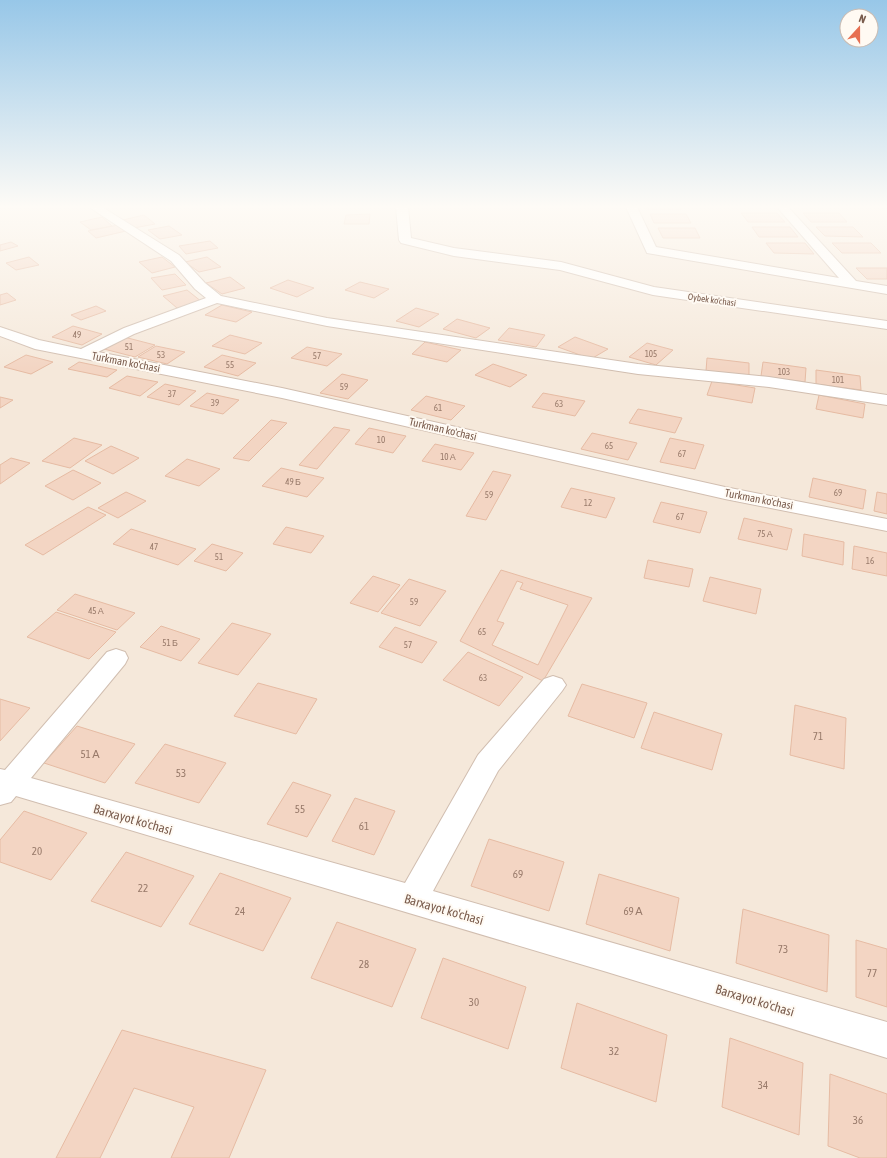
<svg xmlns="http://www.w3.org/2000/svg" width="887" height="1158" viewBox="0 0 887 1158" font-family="'Asap Condensed',sans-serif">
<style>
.residential{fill:#f5e8da}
.building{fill:#f3d5c3;stroke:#e6bba3;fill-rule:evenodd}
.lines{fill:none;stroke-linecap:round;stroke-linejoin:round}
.minor-casing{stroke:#d1beb0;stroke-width:2}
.minor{fill:#fff;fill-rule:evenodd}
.labels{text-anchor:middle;stroke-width:4;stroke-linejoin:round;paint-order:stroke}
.far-street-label{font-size:9px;fill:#7a5c4d;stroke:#fffaf3}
.number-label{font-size:9px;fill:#987a6a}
.street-label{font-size:11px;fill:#7a5c4d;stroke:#fffaf3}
.near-number-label{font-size:11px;fill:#987a6a}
.near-street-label{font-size:13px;fill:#7a5c4d;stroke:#fffaf3}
</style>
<rect width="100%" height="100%" fill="#fdf6ec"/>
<rect class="residential" x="0" y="207" width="887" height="951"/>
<g class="building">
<polygon points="646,207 682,207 682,209 647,209"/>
<polygon points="741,213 777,213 785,222 748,222"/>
<polygon points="803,213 839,213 847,222 811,222"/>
<polygon points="370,214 369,224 344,224 346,215"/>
<polygon points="650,214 686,214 691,223 654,223"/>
<polygon points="144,215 155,224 134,228 123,220"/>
<polygon points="102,217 112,226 91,230 80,222"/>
<polygon points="118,225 126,231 96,238 88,231"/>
<polygon points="169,226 182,235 160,239 148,230"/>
<polygon points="752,227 790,227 798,237 759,237"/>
<polygon points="816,227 853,227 863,237 825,236"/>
<polygon points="658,228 695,228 700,238 663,238"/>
<polygon points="210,241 218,248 186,254 179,246"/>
<polygon points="11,242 18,246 0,251 0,245"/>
<polygon points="766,243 805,243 814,254 774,253"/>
<polygon points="832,243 871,243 881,253 842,253"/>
<polygon points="29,257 39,265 16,270 6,263"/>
<polygon points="162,257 175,267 152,273 139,262"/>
<polygon points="207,257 221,267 199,272 185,262"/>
<polygon points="856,268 887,268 887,279 867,279"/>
<polygon points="175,274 186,285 162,290 151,278"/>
<polygon points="230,277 245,288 222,294 206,283"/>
<polygon points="288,280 314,288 297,297 270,288"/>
<polygon points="360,282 389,289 374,298 345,290"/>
<polygon points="187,290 202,302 177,308 163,296"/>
<polygon points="7,293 16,300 0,305 0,295"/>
<polygon points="222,305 252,312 236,322 205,315"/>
<polygon points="96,306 106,311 81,320 71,315"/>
<polygon points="416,308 439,314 419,327 396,321"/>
<polygon points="457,319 490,328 476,338 443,329"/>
<polygon points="73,326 102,334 82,345 52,337"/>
<polygon points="509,328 545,335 536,347 498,340"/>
<polygon points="230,335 262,343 245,354 212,346"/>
<polygon points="124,337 155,345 135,357 104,349"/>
<polygon points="575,337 608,349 591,359 558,347"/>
<polygon points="425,342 461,350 447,362 412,354"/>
<polygon points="647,343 673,350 656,365 629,357"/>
<polygon points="156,346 185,352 167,364 138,357"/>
<polygon points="307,347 342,354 327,366 291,358"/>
<polygon points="26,355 53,362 31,374 4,367"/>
<polygon points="222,355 256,363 238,376 204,367"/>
<polygon points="707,358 749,363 749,376 706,371"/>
<polygon points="79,362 117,370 107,377 68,369"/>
<polygon points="763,362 806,368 805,382 761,376"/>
<polygon points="493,364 527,375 510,387 475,375"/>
<polygon points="816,370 860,376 861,390 816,384"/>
<polygon points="342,374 368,380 348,399 320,393"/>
<polygon points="127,376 158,382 140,396 109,388"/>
<polygon points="712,381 755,388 752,403 707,395"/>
<polygon points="165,384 196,391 179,405 147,397"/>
<polygon points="207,393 239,400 223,414 190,406"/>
<polygon points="543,393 585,401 575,416 532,407"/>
<polygon points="819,395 865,404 863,418 816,409"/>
<polygon points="426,396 465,406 451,420 411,410"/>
<polygon points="0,397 13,400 0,408"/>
<polygon points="638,409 682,418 675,433 629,423"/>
<polygon points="271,420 287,423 249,461 233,458"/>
<polygon points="334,427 350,430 317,469 299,465"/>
<polygon points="369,428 406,436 393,453 355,444"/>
<polygon points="592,433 637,443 628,460 581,449"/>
<polygon points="74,438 102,445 70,468 42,461"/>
<polygon points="670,438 704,445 695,469 660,462"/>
<polygon points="435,444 474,453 461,470 422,461"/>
<polygon points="111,446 139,458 113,474 85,461"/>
<polygon points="11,458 30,463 0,484 0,465"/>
<polygon points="187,459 220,469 199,486 165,476"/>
<polygon points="281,468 324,478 307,497 262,486"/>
<polygon points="73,470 101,483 73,500 45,486"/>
<polygon points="493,471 511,475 486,520 466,516"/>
<polygon points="813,478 866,490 863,509 809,497"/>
<polygon points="571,488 615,498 606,518 561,507"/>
<polygon points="126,492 146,501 118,518 98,508"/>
<polygon points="877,492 887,494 887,514 874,511"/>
<polygon points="661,502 707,512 700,533 653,522"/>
<polygon points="88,507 106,515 43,555 25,545"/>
<polygon points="744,518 792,529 787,550 738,539"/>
<polygon points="286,527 324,536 311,553 273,544"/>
<polygon points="131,529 196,549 178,565 113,544"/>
<polygon points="804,534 844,542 843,565 802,556"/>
<polygon points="212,544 243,553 226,571 194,561"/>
<polygon points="854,546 887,553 887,576 852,569"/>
<polygon points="648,560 693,569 689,587 644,578"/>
<path d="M 501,570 L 592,598 L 543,681 L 460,641 ZM 517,581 L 523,583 L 520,589 L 568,605 L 538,665 L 492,645 L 504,623 L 497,621 Z"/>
<polygon points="373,576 400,585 378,612 350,603"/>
<polygon points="710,577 761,589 756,614 703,601"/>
<polygon points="409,579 446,591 420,626 381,613"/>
<polygon points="75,594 135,613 117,630 57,610"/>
<polygon points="56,612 116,632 89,659 27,637"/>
<polygon points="232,623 271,634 238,675 198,663"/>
<polygon points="161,626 200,639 181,661 140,647"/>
<polygon points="395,627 437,642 422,663 379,647"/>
<polygon points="468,652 523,677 499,706 443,680"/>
<polygon points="258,683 317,699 296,734 234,716"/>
<polygon points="582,684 647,703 634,738 568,716"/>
<polygon points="0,699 30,708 0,741"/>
<polygon points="795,705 846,718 844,769 790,755"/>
<polygon points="654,712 722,734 712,770 641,748"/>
<polygon points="77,726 135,744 105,783 44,763"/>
<polygon points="165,744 226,763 199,803 135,783"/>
<polygon points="293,782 331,795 307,837 267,824"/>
<polygon points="355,798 395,811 374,855 332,841"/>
<polygon points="24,811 87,833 51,880 0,862 0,840"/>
<polygon points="489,839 564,862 549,911 471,886"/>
<polygon points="126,852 194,876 161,927 91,901"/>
<polygon points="220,873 291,898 263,951 189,924"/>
<polygon points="599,874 679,898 670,951 586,924"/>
<polygon points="743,909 829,935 827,992 736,963"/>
<polygon points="337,922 416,949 392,1007 311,978"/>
<polygon points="856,940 887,949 887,1007 856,997"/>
<polygon points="443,958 526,987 508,1049 421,1018"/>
<polygon points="577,1003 667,1035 656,1102 561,1068"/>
<polygon points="122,1030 266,1070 229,1158 171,1158 194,1107 134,1088 100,1158 56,1158"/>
<polygon points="730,1038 803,1063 799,1135 722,1107"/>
<polygon points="830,1074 887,1094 887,1158 860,1158 828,1146"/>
</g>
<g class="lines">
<g class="minor-casing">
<g id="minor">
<polygon points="89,207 102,207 179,255 205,283 221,296 327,318 638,364 769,377 887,395 887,405 769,387 638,374 327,326 217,303 134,334 98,352 282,388 725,487 887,519 887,531 725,499 282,398 35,349 0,336 0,327 39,340 81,349 124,328 206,298 195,289 171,261"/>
<polygon points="396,207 408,207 411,238 454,248 561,262 654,287 887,321 887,329 653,295 560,270 454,256 401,243 399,240"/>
<polygon points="626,207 637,207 656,247 839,278 777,207 788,207 856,281 887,286 887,294 647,253"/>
<polygon points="116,649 125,652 128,658 125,664 31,778 405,883 478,755 544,679 553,676 562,679 566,685 562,691 498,771 433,891 887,1022 887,1058 607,972 16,796 11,802 0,805 0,769 5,770 107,652"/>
</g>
</g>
<use href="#minor" class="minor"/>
</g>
<linearGradient id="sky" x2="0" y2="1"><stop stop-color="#97c7e8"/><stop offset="0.56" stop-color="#fefbf6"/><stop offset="1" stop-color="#fefbf6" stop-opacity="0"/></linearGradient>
<rect width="887" height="369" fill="url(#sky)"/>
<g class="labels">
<g class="far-street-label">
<text transform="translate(712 300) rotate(8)" y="3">Oybek ko'chasi</text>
</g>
<g class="number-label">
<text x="77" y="338">49</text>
<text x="129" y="350">51</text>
<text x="651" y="357">105</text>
<text x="161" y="358">53</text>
<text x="317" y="359">57</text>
<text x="230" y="368">55</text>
<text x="784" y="375">103</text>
<text x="838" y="383">101</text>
<text x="344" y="390">59</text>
<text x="172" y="397">37</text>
<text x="215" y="406">39</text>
<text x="559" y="407">63</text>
<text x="438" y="411">61</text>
<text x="381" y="443">10</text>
<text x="609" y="449">65</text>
<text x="682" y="457">67</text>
<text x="448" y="460">10 А</text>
<text x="293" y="485">49 Б</text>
<text x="838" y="496">69</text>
<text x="489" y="498">59</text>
<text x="588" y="506">12</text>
<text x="680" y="520">67</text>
<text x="765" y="537">75 А</text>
<text x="154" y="550">47</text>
<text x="219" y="560">51</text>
<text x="870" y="564">16</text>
<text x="414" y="605">59</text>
<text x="96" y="614">45 А</text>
<text x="482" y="635">65</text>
<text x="170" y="646">51 Б</text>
<text x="408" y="648">57</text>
<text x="483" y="681">63</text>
</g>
<g class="street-label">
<text transform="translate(126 362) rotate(11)" y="4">Turkman ko'chasi</text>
<text transform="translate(443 429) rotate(13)" y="4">Turkman ko'chasi</text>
<text transform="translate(759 499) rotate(11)" y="4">Turkman ko'chasi</text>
</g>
<g class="near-number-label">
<text x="818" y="740">71</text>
<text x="90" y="758">51 А</text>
<text x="181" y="777">53</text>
<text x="300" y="813">55</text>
<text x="364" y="830">61</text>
<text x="37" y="855">20</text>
<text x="518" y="878">69</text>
<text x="143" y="892">22</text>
<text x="240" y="915">24</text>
<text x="633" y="915">69 А</text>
<text x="783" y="953">73</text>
<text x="364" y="968">28</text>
<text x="872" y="977">77</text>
<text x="474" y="1006">30</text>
<text x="614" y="1055">32</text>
<text x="763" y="1089">34</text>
<text x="858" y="1124">36</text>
</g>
<g class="near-street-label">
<text transform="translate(133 819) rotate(16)" y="5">Barxayot ko'chasi</text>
<text transform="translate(444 909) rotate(16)" y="5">Barxayot ko'chasi</text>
<text transform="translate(755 1000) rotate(17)" y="5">Barxayot ko'chasi</text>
</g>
</g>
<g transform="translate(859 28) rotate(21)"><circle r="19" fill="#fffaf3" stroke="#cabbb1"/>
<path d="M0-3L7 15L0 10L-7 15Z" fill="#e76f51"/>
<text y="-6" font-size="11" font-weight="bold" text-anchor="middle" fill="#7a5c4d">N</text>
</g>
</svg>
